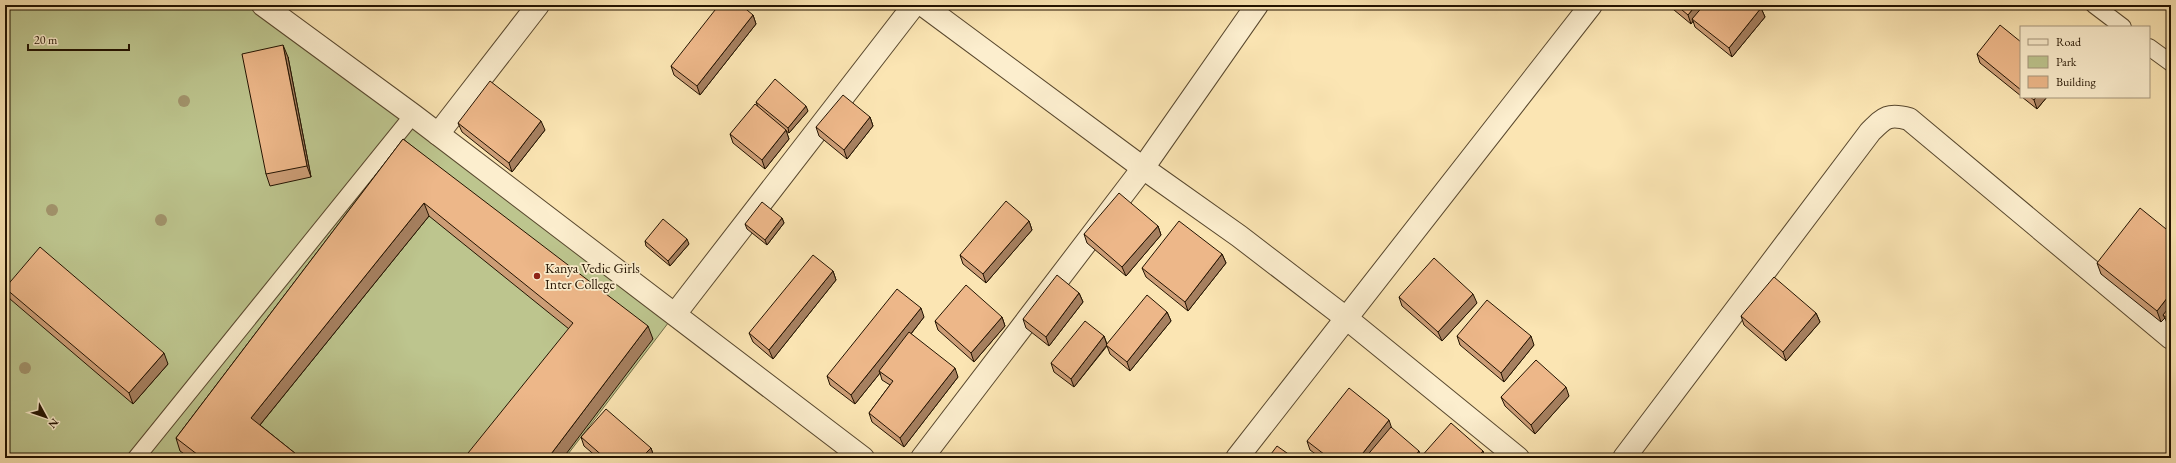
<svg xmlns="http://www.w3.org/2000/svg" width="2176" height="463" viewBox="0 0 2176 463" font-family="'EB Garamond',serif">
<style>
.green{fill:#bdc58e;stroke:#706c48}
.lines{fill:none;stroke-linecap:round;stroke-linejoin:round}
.service-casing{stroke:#59482e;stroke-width:18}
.minor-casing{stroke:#59482e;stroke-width:24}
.service{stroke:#fceece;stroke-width:16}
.minor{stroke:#fceece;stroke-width:22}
.tree{fill:#a2946c}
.wall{fill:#cc9d76;stroke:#231301}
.shaded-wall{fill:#a68060;stroke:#231301}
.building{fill:#edb789;stroke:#231301}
.poi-dot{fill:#8f2418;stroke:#fceece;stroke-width:1.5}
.labels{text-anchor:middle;stroke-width:3.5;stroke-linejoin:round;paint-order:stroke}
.poi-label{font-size:14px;fill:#231301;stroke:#fceece;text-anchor:start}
</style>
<rect width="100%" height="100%" fill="#fbe5b3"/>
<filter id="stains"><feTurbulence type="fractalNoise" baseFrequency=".005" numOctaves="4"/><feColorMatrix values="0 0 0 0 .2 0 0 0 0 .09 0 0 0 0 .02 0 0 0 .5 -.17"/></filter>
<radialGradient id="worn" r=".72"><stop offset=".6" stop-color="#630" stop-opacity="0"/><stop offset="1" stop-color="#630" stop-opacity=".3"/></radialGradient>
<polygon class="green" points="5,5 263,5 675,314 565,458 5,458"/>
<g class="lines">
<g class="service-casing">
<g id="service">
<polyline points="2094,5 2123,27"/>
<polyline points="2149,47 2171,63"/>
<polyline points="136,458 413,115"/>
</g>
</g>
<g class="minor-casing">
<g id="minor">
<polyline points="263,5 413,115 863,458"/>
<polyline points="923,5 1143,168 1239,236 1346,318 1518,458"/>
<polyline points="438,134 538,5"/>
<polyline points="675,314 914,5"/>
<polyline points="922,458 1143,168 1257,5"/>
<polyline points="1237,458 1591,5"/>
<path d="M 1624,458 L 1870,132 C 1884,118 1888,113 1909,119 L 2171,338"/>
</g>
</g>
<use href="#service" class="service"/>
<use href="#minor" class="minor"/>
</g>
<g class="tree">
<circle cx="184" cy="101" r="6"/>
<circle cx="52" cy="210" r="6"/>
<circle cx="161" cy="220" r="6"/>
<circle cx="25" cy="368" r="6"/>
</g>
<g class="wall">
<polygon points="1668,5 1757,5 1761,8 1765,17 1732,57 1695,27 1693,21 1691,24"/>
<polygon points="753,15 756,24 700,95 674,75 671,66"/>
<polygon points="2021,42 2021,96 1980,63 1977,54"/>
<polygon points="288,57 311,177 270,186 266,174"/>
<polygon points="2022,97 2047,97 2037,109"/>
<polygon points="756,102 808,111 789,133 786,131 789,139 765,169 733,143 730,134 758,107"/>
<polygon points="870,117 873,126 847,159 819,136 816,127"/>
<polygon points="458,123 545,130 512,172 462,132"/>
<polygon points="403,139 653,339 569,329 429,216 260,425 301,458 190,458 180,451 176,438"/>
<polygon points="782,218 784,223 767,245 747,229 745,224"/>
<polygon points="1029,221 1032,230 986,283 963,264 960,255"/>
<polygon points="1158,226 1161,235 1126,276 1087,243 1084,234"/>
<polygon points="2171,233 2171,327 2167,323 2165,318 2161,322 2101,274 2097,263"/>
<polygon points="645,241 689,244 670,266 646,246"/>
<polygon points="1222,254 1226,263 1188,311 1146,277 1142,268"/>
<polygon points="833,271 836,280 773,359 753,342 749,333"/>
<polygon points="5,288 168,364 133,404 10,299"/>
<polygon points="1079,293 1083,302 1049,346 1026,328 1023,319"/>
<polygon points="1399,297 1477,303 1442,341 1402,306"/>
<polygon points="1167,312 1171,321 1130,371 1110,354 1107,346 1074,387 1054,372 1051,363 1104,336 1107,344"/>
<polygon points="1816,313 1820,322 1786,361 1744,325 1741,316"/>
<polygon points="924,317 911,334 958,377 904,447 872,422 869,413 890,385 882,380 880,373 855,404 830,385 827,376"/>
<polygon points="1002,317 1005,326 974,362 938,330 935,321"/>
<polygon points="1457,336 1534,345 1504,382 1460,345"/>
<polygon points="1569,396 1535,434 1505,406 1501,397"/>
<polygon points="1391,428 1421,457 1483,451 1485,458 1321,458 1310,450 1307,441"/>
<polygon points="581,437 651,448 654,457 653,458 598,458 584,446"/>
</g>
<g class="shaded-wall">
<polygon points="1696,5 1707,5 1692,19 1693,21 1691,24 1688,15"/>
<polygon points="1761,8 1765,17 1732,57 1729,48"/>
<polygon points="753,15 756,24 700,95 697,86"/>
<polygon points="283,45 288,57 311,177 307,166"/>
<polygon points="2036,97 2047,97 2037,109 2034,100"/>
<polygon points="806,106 808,111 789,133 788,128"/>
<polygon points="870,117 873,126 847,159 844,150"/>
<polygon points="541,121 545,130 512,172 509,163"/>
<polygon points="786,130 789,139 765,169 762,160"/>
<polygon points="424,203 429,216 255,431 251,418"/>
<polygon points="782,218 784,223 767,245 765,240"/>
<polygon points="1029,221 1032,230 986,283 983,274"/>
<polygon points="1158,226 1161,235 1126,276 1122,267"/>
<polygon points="687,239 689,244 670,266 668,261"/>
<polygon points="1222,254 1226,263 1188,311 1185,302"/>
<polygon points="833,271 836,280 773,359 769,350"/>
<polygon points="1079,293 1083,302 1049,346 1046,337"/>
<polygon points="2171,293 2171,310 2163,315 2165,318 2161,322 2157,311"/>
<polygon points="1473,294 1477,303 1442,341 1438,332"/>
<polygon points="921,308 924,317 881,372 879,371 880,373 855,404 851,395"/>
<polygon points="1167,312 1171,321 1130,371 1127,362"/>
<polygon points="1816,313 1820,322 1786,361 1783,352"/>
<polygon points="1002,317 1005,326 974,362 971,353"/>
<polygon points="648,326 653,339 563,458 548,458"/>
<polygon points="1104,336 1107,345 1074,387 1071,379"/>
<polygon points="1531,336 1534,345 1504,382 1501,373"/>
<polygon points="164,353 168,364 133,404 129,393"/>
<polygon points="955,368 958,377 904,447 900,438"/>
<polygon points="1566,387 1569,396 1535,434 1531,425"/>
<polygon points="1389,420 1392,429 1369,458 1359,458"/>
<polygon points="651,448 654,457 653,458 641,458"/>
<polygon points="1419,451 1421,458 1413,458"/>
<polygon points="1483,451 1485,458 1477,458"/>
</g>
<g class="building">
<polygon points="719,5 741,5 753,15 697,86 671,66"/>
<polygon points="1676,5 1696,5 1688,15"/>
<polygon points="1704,5 1757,5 1761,8 1729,48 1692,19"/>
<polygon points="2000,25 2021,42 2021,90 1977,54"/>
<polygon points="283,45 307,166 266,174 242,54"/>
<polygon points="775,79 806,106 788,128 756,102"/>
<polygon points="490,81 541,121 509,163 458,123"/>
<polygon points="843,95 870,117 844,150 816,127"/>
<polygon points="2030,97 2036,97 2034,100"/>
<polygon points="755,104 786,130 762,160 730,134"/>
<polygon points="403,139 648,326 548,458 464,458 573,323 424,203 251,418 301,458 202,458 176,438"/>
<polygon points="1119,193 1158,226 1122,267 1084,234"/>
<polygon points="1006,201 1029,221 983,274 960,255"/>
<polygon points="762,202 782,218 765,240 745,224"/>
<polygon points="2140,208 2171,233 2171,293 2157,311 2097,263"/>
<polygon points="663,219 687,239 668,261 645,241"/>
<polygon points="1179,221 1222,254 1185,302 1142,268"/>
<polygon points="40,247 164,353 129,393 5,288"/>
<polygon points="813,255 833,271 769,350 749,333"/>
<polygon points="1434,258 1473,294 1438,332 1399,297"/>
<polygon points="1057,275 1079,293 1046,337 1023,319"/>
<polygon points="1774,277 1816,313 1783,352 1741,316"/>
<polygon points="966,285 1002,317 971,353 935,321"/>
<polygon points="897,289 921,308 851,395 827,376"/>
<polygon points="1147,295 1167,312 1127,362 1106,345"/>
<polygon points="1487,300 1531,336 1501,373 1457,336"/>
<polygon points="2171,305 2171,321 2163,315"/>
<polygon points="1085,321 1104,336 1071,379 1051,363"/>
<polygon points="909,332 955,368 900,438 869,413 893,381 879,371"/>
<polygon points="1536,360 1566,387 1531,425 1501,397"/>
<polygon points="1349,388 1389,420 1359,458 1329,458 1307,441"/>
<polygon points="606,409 651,448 641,458 605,458 581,437"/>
<polygon points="1451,423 1483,451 1477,458 1420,458"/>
<polygon points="1391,427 1419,451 1413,458 1365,458"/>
<polygon points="1277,446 1294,458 1268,458"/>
</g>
<circle class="poi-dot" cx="537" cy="276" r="4"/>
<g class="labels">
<g class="poi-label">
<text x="545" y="273">Kanya Vedic Girls<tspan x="545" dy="16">Inter College</tspan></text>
</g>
</g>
<rect width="2176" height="463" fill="none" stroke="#fbe5b3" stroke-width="20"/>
<rect x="6" y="6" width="2164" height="451" fill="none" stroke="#231301" stroke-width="2"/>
<rect x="10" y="10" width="2156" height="443" fill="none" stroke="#231301"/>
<rect x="2020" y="26" width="130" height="72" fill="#fceece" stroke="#a5967c"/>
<rect x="2028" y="39" width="20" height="6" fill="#fceece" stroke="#a5967c"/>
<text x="2056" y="46" font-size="12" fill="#231301">Road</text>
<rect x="2028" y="56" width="20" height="12" fill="#bdc58e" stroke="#a5967c"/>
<text x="2056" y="66" font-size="12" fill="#231301">Park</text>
<rect x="2028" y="76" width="20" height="12" fill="#edb789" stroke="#a5967c"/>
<text x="2056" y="86" font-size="12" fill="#231301">Building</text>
<g transform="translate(46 417) rotate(130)" stroke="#fceece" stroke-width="3" paint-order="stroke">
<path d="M0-3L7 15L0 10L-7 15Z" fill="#231301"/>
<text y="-6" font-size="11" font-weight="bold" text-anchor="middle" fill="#231301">N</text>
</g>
<path d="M28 44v6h101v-6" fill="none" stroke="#231301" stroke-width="2"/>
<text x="34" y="44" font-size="12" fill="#231301" stroke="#fceece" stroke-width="3" paint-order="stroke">20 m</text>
<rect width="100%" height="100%" filter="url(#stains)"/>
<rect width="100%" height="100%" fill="url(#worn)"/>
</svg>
